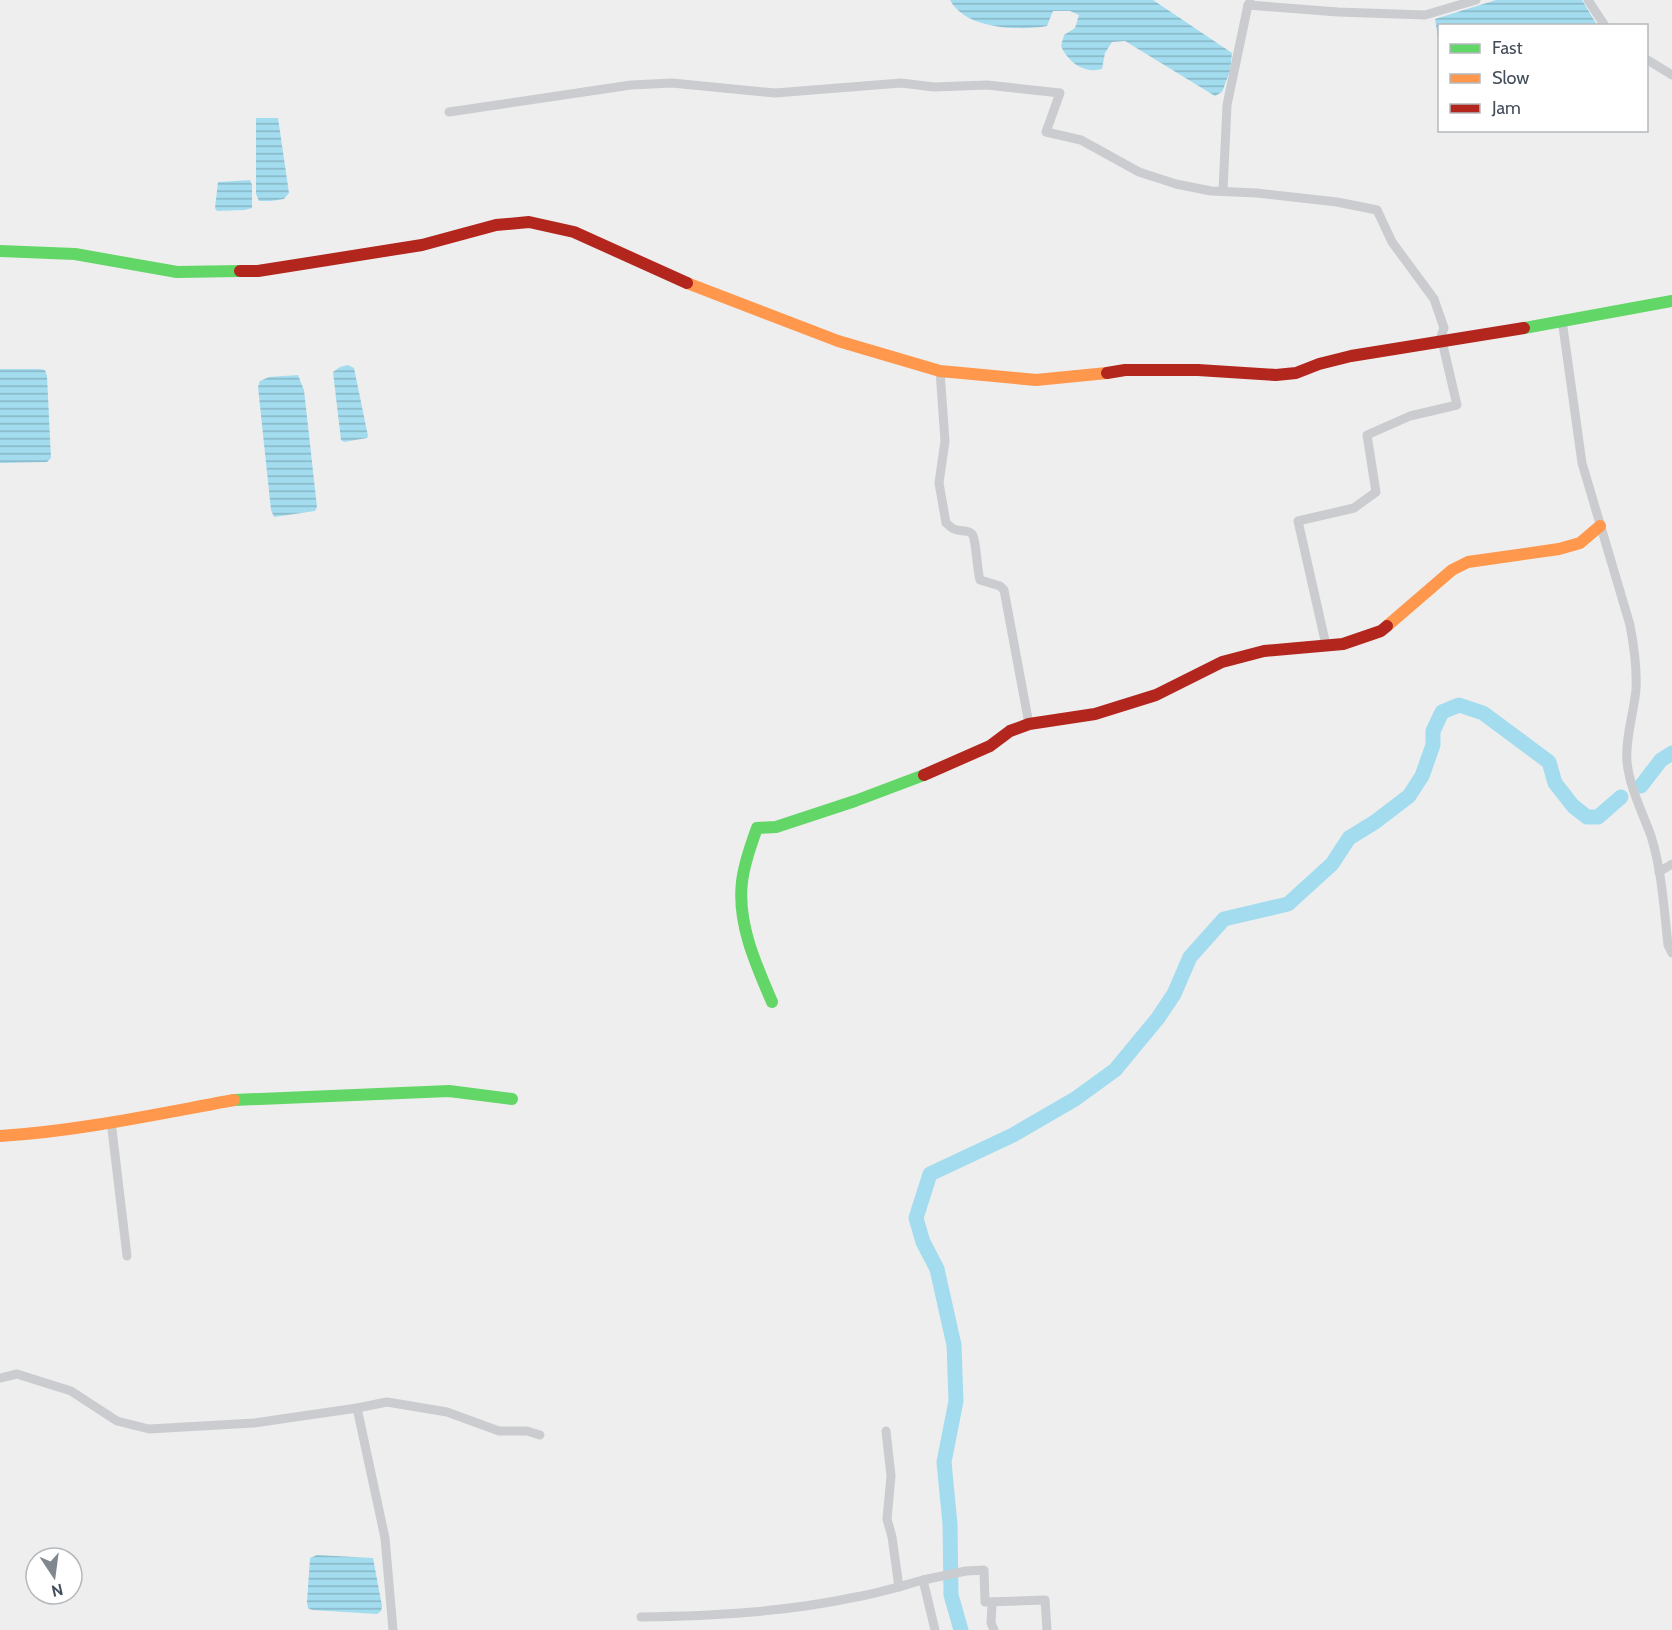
<svg xmlns="http://www.w3.org/2000/svg" width="1672" height="1630" viewBox="0 0 1672 1630" font-family="Cabin,sans-serif">
<style>
.water{fill:url(#water-rules)}
.lines{fill:none;stroke-linecap:round;stroke-linejoin:round}
.river{stroke:#a3dcef;stroke-width:15}
.street{stroke:#cacccf;stroke-width:9}
.fast{stroke:#63d668;stroke-width:12}
.slow{stroke:#ff974d;stroke-width:12}
.jam{stroke:#b3261e;stroke-width:12}
</style>
<defs>
<pattern id="water-rules" width="6" height="5" patternUnits="userSpaceOnUse" patternTransform="scale(1.5)"><rect width="6" height="5" fill="#a3dcef"/><path d="M0 2.5h6" fill="none" stroke="#86b5c5"/></pattern>
</defs>
<rect width="100%" height="100%" fill="#efeeee"/>
<g class="water">
<path d="M 950,0 L 1153,0 L 1232,53 L 1230,71 L 1222,92 L 1215,96 L 1125,41 L 1112,42 L 1105,53 L 1102,69 C 1084,74 1068,62 1061,46 L 1064,35 L 1075,28 L 1079,15 L 1070,11 L 1053,11 L 1047,26 C 1018,31 965,29 950,0 Z"/>
<polygon points="1496,0 1582,0 1597,25 1440,26 1439,45 1435,19"/>
<polygon points="256,118 278,118 289,193 284,199 271,201 259,201 256,194"/>
<polygon points="250,180 252,185 252,208 245,210 217,211 215,208 218,182"/>
<polygon points="348,365 354,368 368,436 367,438 344,442 341,440 333,372 340,367"/>
<polygon points="0,369 39,369 45,370 47,376 51,458 47,462 0,463"/>
<polygon points="298,375 304,390 317,507 315,511 274,517 271,510 258,387 260,381 269,377"/>
<polygon points="317,1555 373,1558 382,1606 381,1611 377,1614 312,1610 308,1608 307,1602 310,1558"/>
</g>
<g class="lines">
<g class="river">
<polyline points="1641,786 1661,760 1672,753"/>
<polyline points="961,1630 951,1595 950,1524 944,1462 956,1401 954,1345 937,1269 923,1242 916,1218 930,1174 1013,1135 1075,1099 1115,1070 1158,1018 1174,994 1190,957 1224,919 1288,904 1332,864 1349,838 1375,822 1409,796 1422,776 1433,745 1433,731 1442,712 1459,705 1483,713 1549,762 1555,783 1573,806 1587,817 1598,817 1621,797"/>
</g>
<g class="street">
<polyline points="1588,0 1605,26"/>
<polyline points="1248,5 1338,12 1425,15 1476,0"/>
<polyline points="1646,59 1672,75"/>
<polyline points="449,112 631,85 672,83 775,93 901,83 934,87 987,85 1060,93 1046,132 1081,140 1139,172 1176,184 1211,191 1257,193 1337,202 1377,210 1392,242 1434,299 1444,328 1439,342"/>
<polyline points="1223,191 1227,105 1248,5 1250,2"/>
<path d="M 1562,320 L 1582,463 L 1630,625 C 1634,646 1637,667 1636,689 C 1634,713 1625,738 1627,762 C 1630,789 1642,811 1651,836 C 1662,871 1664,909 1668,945 L 1672,953"/>
<path d="M 940,371 L 945,441 L 939,483 L 946,523 C 949,525 951,528 954,529 C 959,532 968,529 972,534 C 976,538 977,570 980,580 L 1000,586 L 1004,590 L 1029,724"/>
<polyline points="1326,645 1298,521 1354,508 1376,492 1367,435 1410,416 1457,405 1442,341"/>
<polyline points="1659,872 1672,864"/>
<polyline points="111,1121 127,1256"/>
<polyline points="0,1378 17,1374 71,1391 117,1421 149,1429 254,1423 357,1408"/>
<polyline points="886,1431 891,1476 887,1519 892,1537 899,1587"/>
<polyline points="923,1580 966,1571 984,1570 985,1602 1045,1600 1047,1630"/>
<polyline points="992,1603 991,1623 994,1630"/>
<path d="M 641,1617 C 714,1616 785,1612 856,1597 C 879,1593 901,1586 923,1580 L 935,1630"/>
<polyline points="393,1630 385,1538 357,1408 387,1402 447,1412 499,1431 527,1431 540,1435"/>
</g>
<g class="fast">
<polyline points="0,251 75,254 177,272 240,271"/>
<polyline points="1524,328 1672,301"/>
<path d="M 772,1002 C 756,965 737,923 742,882 C 744,863 751,845 757,828 L 776,827 L 855,801 L 924,775"/>
<polyline points="234,1100 449,1091 512,1099"/>
</g>
<g class="slow">
<polyline points="687,283 838,341 940,371 1036,380 1107,373"/>
<polyline points="1387,626 1452,570 1468,562 1559,549 1580,543 1600,526"/>
<path d="M 0,1136 C 79,1131 157,1114 234,1100"/>
</g>
<g class="jam">
<polyline points="240,271 258,271 422,245 496,225 529,222 574,232 687,283"/>
<polyline points="1107,373 1125,370 1198,370 1276,375 1296,373 1319,364 1351,356 1524,328"/>
<polyline points="924,775 990,746 1010,731 1029,724 1095,714 1156,695 1222,662 1264,651 1343,644 1381,631 1387,626"/>
</g>
</g>
<rect x="1438" y="24" width="210" height="108" fill="#ffffff" stroke="#b4b9bd" stroke-width="1.5"/>
<rect x="1450" y="44" width="30" height="9" fill="#63d668" stroke="#b4b9bd" stroke-width="1.5"/>
<text x="1492" y="54" font-size="18" fill="#444f5b">Fast</text>
<rect x="1450" y="74" width="30" height="9" fill="#ff974d" stroke="#b4b9bd" stroke-width="1.5"/>
<text x="1492" y="84" font-size="18" fill="#444f5b">Slow</text>
<rect x="1450" y="104" width="30" height="9" fill="#b3261e" stroke="#b4b9bd" stroke-width="1.5"/>
<text x="1492" y="114" font-size="18" fill="#444f5b">Jam</text>
<g transform="translate(54 1576) rotate(167)"><circle r="28" fill="#ffffff" stroke="#b4b9bd" stroke-width="1.5"/>
<path d="M0-4.5L10 22L0 15L-10 22Z" fill="#80878e"/>
<text y="-9" font-size="16" font-weight="bold" text-anchor="middle" fill="#444f5b">N</text>
</g>
</svg>
